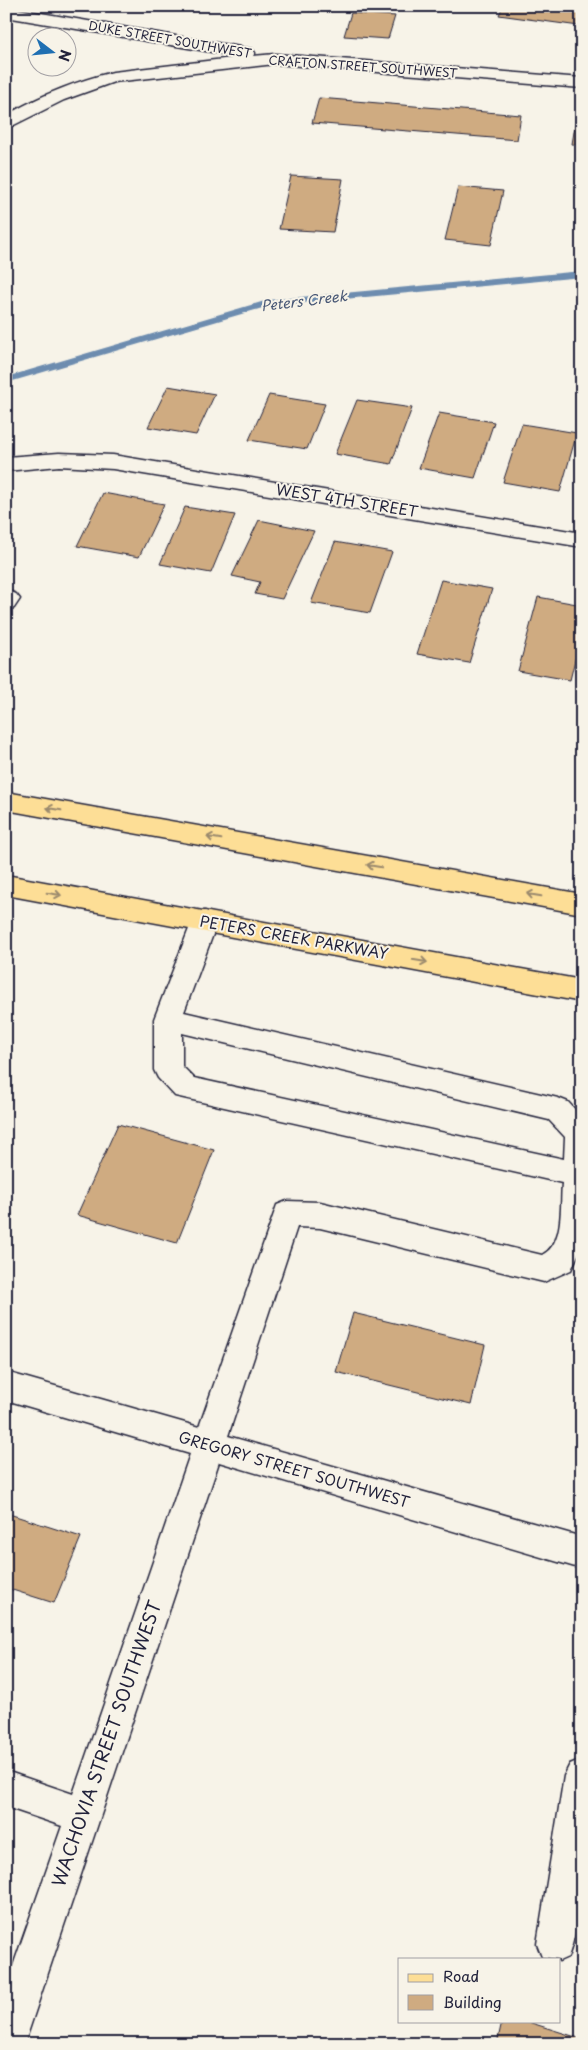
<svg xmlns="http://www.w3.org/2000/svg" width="588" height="2050" viewBox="0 0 588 2050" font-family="'Playpen Sans',sans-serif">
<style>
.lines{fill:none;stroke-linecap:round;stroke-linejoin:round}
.stream{fill:#6d8caf;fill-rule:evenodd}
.building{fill:#cfab81;stroke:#22223b}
.minor-casing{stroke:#22223b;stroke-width:3}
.major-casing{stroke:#22223b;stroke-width:3}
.minor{fill:#f7f3e8;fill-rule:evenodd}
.major{fill:#fdde96;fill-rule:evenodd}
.oneway{stroke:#9a896d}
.labels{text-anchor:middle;stroke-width:4;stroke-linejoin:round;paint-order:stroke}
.far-street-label{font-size:12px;fill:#22223b;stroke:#f7f3e8}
.far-water-label{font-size:14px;font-style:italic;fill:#485775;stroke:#f7f3e8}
.street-label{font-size:15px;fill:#22223b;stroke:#f7f3e8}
.near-street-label{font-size:18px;fill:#22223b;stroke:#f7f3e8}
</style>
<rect width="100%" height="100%" fill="#f7f3e8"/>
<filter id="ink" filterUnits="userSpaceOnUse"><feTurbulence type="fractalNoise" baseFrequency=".02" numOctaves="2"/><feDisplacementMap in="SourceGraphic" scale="10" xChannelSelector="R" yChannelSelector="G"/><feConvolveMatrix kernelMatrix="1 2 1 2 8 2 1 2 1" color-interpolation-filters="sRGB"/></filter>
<g filter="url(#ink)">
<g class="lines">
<polygon class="stream" points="582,271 582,277 269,306 6,383 6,377 268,300"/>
</g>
<g class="building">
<polygon points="503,6 582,6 582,17 579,26 499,15"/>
<polygon points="351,13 395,16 388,39 344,36"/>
<polygon points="319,98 521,115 517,140 312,123"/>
<polygon points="576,120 582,120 582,145 572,144"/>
<polygon points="291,176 343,179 333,232 279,229"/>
<polygon points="458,187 503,191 491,245 445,240"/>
<polygon points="168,386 215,394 196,435 148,427"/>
<polygon points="269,395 325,404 307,449 249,440"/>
<polygon points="357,400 412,408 391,464 335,454"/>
<polygon points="439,413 494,422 475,478 419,468"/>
<polygon points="522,424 577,433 560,492 503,482"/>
<polygon points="103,493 164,504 139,557 77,546"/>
<polygon points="185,507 235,515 211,573 160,564"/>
<polygon points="259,520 314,531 282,599 255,594 260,582 232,576"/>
<polygon points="335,542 392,552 370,613 311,603"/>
<polygon points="441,580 492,589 469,663 417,654"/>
<polygon points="538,597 582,605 582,631 570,680 518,671"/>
<polygon points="118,1124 214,1150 177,1243 77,1215"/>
<polygon points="353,1313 485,1345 471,1405 336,1372"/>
<polygon points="6,1513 81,1537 54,1603 6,1588"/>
<polygon points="502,2021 525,2021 582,2039 582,2044 497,2044"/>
</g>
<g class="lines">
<g class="minor-casing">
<g id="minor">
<path d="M 6,7 L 246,48 L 252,49 L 255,53 L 253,56 L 275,54 L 582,78 L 582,88 L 275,64 L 114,82 L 64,100 L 6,129 L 6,116 L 12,112 C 44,94 77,81 113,72 L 241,57 L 6,17 Z"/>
<polygon points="59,453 113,455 582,533 582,547 113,469 59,466 6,471 6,457"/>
<polygon points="6,590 16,594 20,599 14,608 6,610"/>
<path d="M 205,911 L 214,914 L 218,921 L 184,1012 L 558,1098 L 568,1102 L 582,1117 L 582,1246 L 571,1270 L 544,1282 L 320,1228 L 297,1227 L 228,1436 L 582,1537 L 582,1569 L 219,1462 L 25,2042 L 24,2044 L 6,2044 L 6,1986 L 62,1826 L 6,1807 L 6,1771 L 73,1794 L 190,1454 L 6,1400 L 6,1372 L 199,1427 L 277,1205 L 287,1201 L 320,1202 L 542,1255 C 565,1244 560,1205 562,1183 L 175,1096 L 158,1078 L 154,1070 L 154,1019 L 192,921 L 196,914 ZM 182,1033 L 549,1120 L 565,1137 L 564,1159 L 194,1078 L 182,1066 Z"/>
<path d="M 582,1759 C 582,1816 588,1905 568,1957 L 559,1961 L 559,1959 L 542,1957 L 537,1944 L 564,1776 L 570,1764 Z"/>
</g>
</g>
<g class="major-casing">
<g id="major">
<polygon points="6,792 582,894 582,914 6,810"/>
<polygon points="6,875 582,980 582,1002 6,895"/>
</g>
</g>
<use href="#minor" class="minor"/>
<use href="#major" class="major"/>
</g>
<defs><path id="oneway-shaft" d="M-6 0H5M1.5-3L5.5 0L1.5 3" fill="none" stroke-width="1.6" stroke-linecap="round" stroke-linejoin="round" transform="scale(1.25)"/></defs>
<g class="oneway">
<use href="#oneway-shaft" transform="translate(54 809) rotate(-170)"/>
<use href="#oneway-shaft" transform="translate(214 838) rotate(-170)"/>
<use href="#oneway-shaft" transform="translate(374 866) rotate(-170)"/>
<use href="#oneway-shaft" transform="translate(54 894) rotate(10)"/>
<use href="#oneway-shaft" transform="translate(534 895) rotate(-170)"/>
<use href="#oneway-shaft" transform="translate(420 961) rotate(10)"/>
</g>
</g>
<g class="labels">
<g class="far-street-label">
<text transform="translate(170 40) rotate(10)" y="4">DUKE STREET SOUTHWEST</text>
<text transform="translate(363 67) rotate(4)" y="4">CRAFTON STREET SOUTHWEST</text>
</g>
<g class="far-water-label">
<text transform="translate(304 301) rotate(-7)" y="5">Peters Creek</text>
</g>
<g class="street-label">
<text transform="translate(347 501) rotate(9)" y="5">WEST 4TH STREET</text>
<text transform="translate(294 938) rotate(10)" y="5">PETERS CREEK PARKWAY</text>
<text transform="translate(294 1470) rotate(16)" y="5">GREGORY STREET SOUTHWEST</text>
</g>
<g class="near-street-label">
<text transform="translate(107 1744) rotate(-71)" y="6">WACHOVIA STREET SOUTHWEST</text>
</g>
</g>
<rect width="588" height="2050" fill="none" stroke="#f7f3e8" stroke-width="25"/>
<rect x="12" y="12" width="563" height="2025" fill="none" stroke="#22223b" stroke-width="2" filter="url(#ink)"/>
<rect x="398" y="1958" width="162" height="65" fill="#f7f3e8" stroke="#a29fa3"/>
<rect x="408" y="1974" width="25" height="8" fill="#fdde96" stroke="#a29fa3"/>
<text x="443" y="1982" font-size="15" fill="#22223b">Road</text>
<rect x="408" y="1995" width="25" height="15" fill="#cfab81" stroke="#a29fa3"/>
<text x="443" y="2008" font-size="15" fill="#22223b">Building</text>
<g transform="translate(52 52) rotate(106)"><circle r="24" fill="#f7f3e8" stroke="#a29fa3"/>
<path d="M0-4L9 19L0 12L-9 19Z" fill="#1f6fb2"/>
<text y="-8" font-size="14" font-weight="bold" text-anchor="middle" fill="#22223b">N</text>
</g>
</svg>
